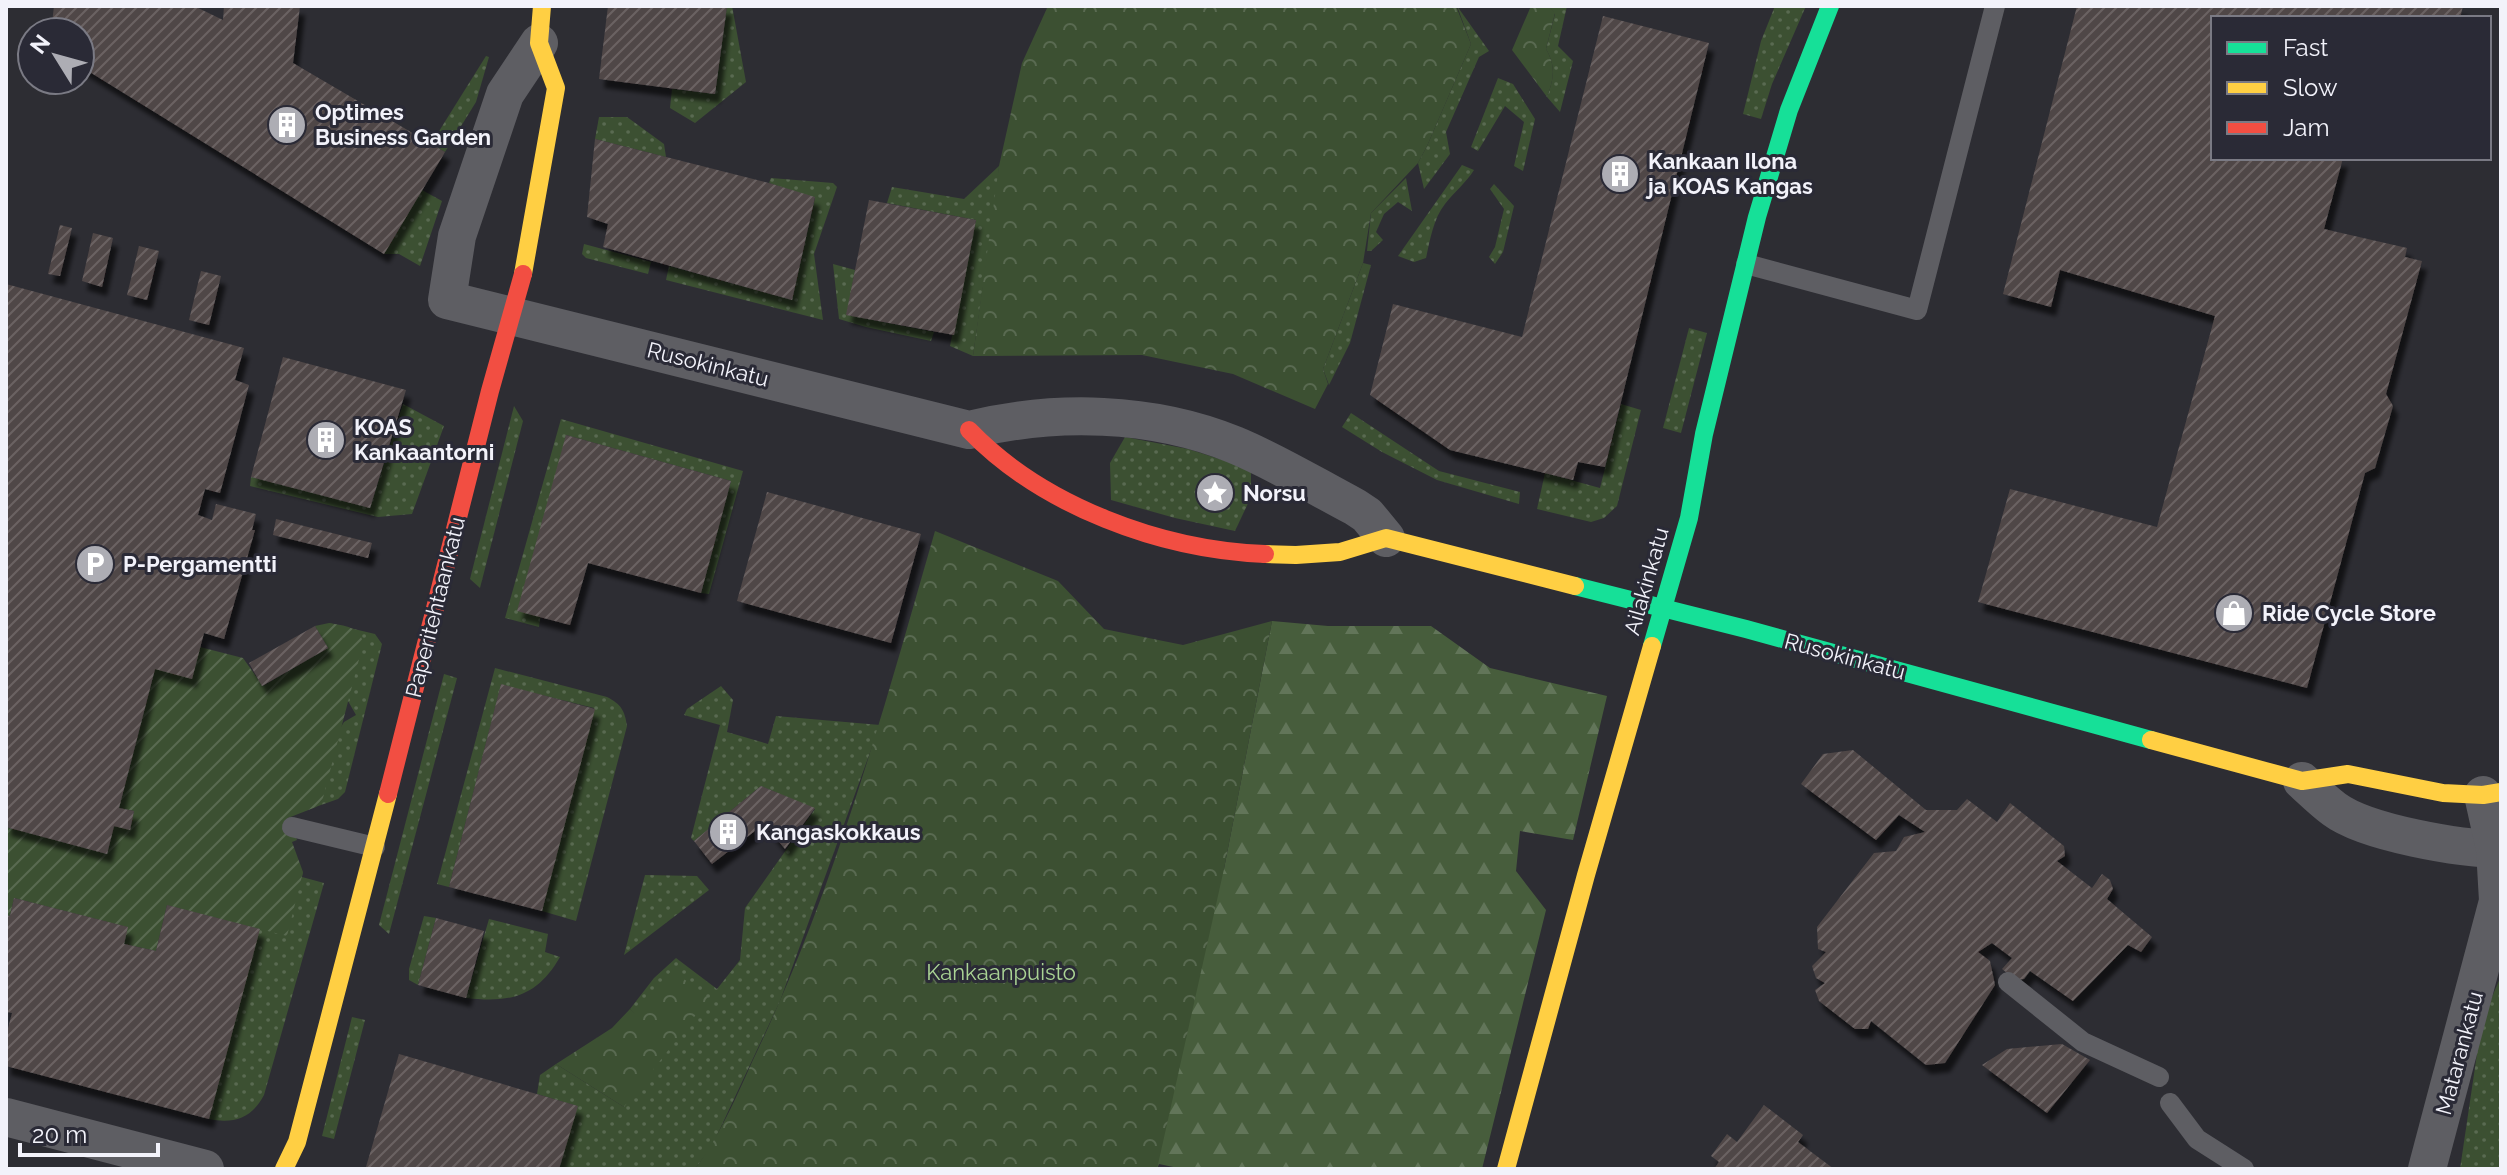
<svg xmlns="http://www.w3.org/2000/svg" width="2507" height="1175" viewBox="0 0 2507 1175" font-family="Raleway,sans-serif">
<style>
.grass{fill:url(#grass-dots)}
.forest{fill:url(#forest-firs)}
.park{fill:url(#park-crowns)}
.garden{fill:url(#garden-furrows)}
.building{fill:url(#building-hatch);filter:url(#shadow)}
.lines{fill:none;stroke-linecap:round;stroke-linejoin:round}
.lane{stroke:#5e5e63;stroke-width:20}
.street{stroke:#5e5e63;stroke-width:38}
.fast{stroke:#16e098;stroke-width:18}
.slow{stroke:#ffcf43;stroke-width:18}
.jam{stroke:#f24e42;stroke-width:18}
.labels{text-anchor:middle;stroke-width:6;stroke-linejoin:round;paint-order:stroke}
.poi-label{font-size:22px;font-weight:bold;fill:#f2f2fa;stroke:#2a2a36;text-anchor:start}
.street-label{font-size:22px;fill:#f2f2fa;stroke:#2a2a36}
.park-label{font-size:22px;fill:#aad494;stroke:#2a2a36}
</style>
<defs>
<pattern id="grass-dots" width="8" height="8" patternUnits="userSpaceOnUse" patternTransform="scale(2)"><rect width="8" height="8" fill="#3c5032"/><path d="M2 2h.1M6 6h.1" fill="none" stroke="#596a51" stroke-width="1.8" stroke-linecap="round"/></pattern>
<pattern id="forest-firs" width="22" height="20" patternUnits="userSpaceOnUse" patternTransform="scale(2)"><rect width="22" height="20" fill="#475d3c"/><path d="M5 1l3.5 6h-7zM16 11l3.5 6h-7z" fill="#627559"/></pattern>
<pattern id="park-crowns" width="20" height="18" patternUnits="userSpaceOnUse" patternTransform="scale(2)"><rect width="20" height="18" fill="#3c5032"/><path d="M2 6a3 3 0 1 1 6 0M12 15a3 3 0 1 1 6 0" fill="none" stroke="#596a51"/></pattern>
<pattern id="garden-furrows" width="10" height="10" patternUnits="userSpaceOnUse" patternTransform="scale(2)"><rect width="10" height="10" fill="#3c5032"/><path d="M-1 1l2-2M0 10L10 0M9 11l2-2" fill="none" stroke="#596a51"/></pattern>
<pattern id="building-hatch" width="6" height="6" patternUnits="userSpaceOnUse" patternTransform="scale(2)"><rect width="6" height="6" fill="#504747"/><path d="M-1 1l2-2M0 6l6-6M5 7l2-2" fill="none" stroke="#6a6262"/></pattern>
<filter id="shadow"><feDropShadow dx="5" dy="9" stdDeviation="2" flood-color="#0009"/></filter>
</defs>
<rect width="100%" height="100%" fill="#2d2d33"/>
<g class="grass">
<polygon points="727,6 732,6 746,82 695,123 670,108 672,89 715,94"/>
<polygon points="1457,6 1489,51 1479,57 1446,132 1450,154 1424,189 1418,163 1427,146 1471,44"/>
<path d="M 1549,6 L 1567,6 L 1558,46 L 1573,61 L 1560,112 L 1547,97 C 1554,79 1556,66 1546,49 L 1555,14 Z"/>
<polygon points="1775,6 1806,6 1772,84 1761,119 1743,114 1761,41"/>
<polygon points="486,56 489,57 476,102 445,152 431,144"/>
<polygon points="1498,78 1513,84 1535,119 1523,171 1514,166 1524,122 1505,106 1478,151 1471,147"/>
<polygon points="599,117 627,117 664,144 666,157 595,139"/>
<path d="M 1462,165 L 1474,170 C 1466,183 1454,192 1445,204 C 1433,219 1430,241 1426,258 L 1414,262 L 1398,256 Z"/>
<polygon points="999,166 998,182 973,356 950,346 976,220 887,203 892,187 964,199"/>
<polygon points="771,178 833,183 837,187 814,254 823,320 666,280 669,266 792,300 815,198 769,183"/>
<polygon points="1406,178 1412,211 1398,202 1384,214 1376,232 1383,240 1371,251 1367,251 1371,213"/>
<polygon points="1494,184 1514,206 1503,252 1495,264 1489,257 1495,247 1504,209 1490,189"/>
<polygon points="422,190 442,201 420,266 399,254 384,254"/>
<polygon points="584,244 651,262 648,274 586,258 582,254"/>
<polygon points="1363,263 1371,265 1350,343 1329,385 1323,369"/>
<polygon points="833,264 855,270 847,315 934,332 931,341 866,327 839,319"/>
<polygon points="1689,328 1707,333 1681,433 1663,428"/>
<polygon points="403,404 444,426 412,514 378,517 250,486 251,477 370,508"/>
<polygon points="1621,404 1641,410 1617,506 1604,518 1591,522 1537,509 1545,473 1600,488"/>
<polygon points="514,406 523,421 480,588 470,579"/>
<polygon points="1351,413 1439,471 1520,492 1519,504 1437,480 1382,452 1342,427"/>
<polygon points="561,419 743,471 709,594 701,593 731,481 566,435 539,627 505,618"/>
<polygon points="1125,437 1188,449 1251,469 1251,497 1235,531 1175,518 1111,500 1110,463"/>
<polygon points="329,623 375,634 382,644 345,792 338,799 287,817 344,722 356,715 348,701 337,694"/>
<path d="M 495,668 L 607,697 C 621,704 625,711 627,726 L 576,921 L 542,911 L 594,708 L 501,685 L 449,887 L 437,884 Z"/>
<polygon points="444,674 457,678 389,934 379,925"/>
<polygon points="721,686 733,700 727,732 768,744 776,716 880,725 780,1001 712,1146 695,1169 559,1169 577,1106 537,1094 540,1075 556,1064 624,1107 636,1015 630,1009 654,978 676,958 717,989 740,960 745,908 815,809 761,786 694,841 691,838 720,725 684,715 687,709"/>
<path d="M 303,872 L 302,877 L 324,883 L 264,1095 C 252,1118 234,1124 209,1119 L 259,929 L 167,905 Z"/>
<polygon points="645,875 697,876 709,890 624,955"/>
<polygon points="424,916 436,918 418,985 409,980 409,969"/>
<path d="M 489,919 L 548,934 L 545,952 L 560,957 C 537,997 510,1003 466,998 Z"/>
<polygon points="2501,976 2501,1167 2460,1169 2482,1020"/>
<polygon points="352,1017 365,1020 334,1139 322,1136"/>
</g>
<polygon class="forest" points="1272,621 1328,626 1431,626 1490,668 1607,696 1573,840 1520,831 1516,871 1546,910 1482,1169 1183,1169 1159,1164 1157,1169 1049,1169 1224,869"/>
<g class="park">
<polygon points="1048,6 1456,6 1471,44 1427,146 1418,163 1371,213 1363,263 1323,369 1328,384 1315,409 1233,374 1142,355 973,356 999,166 1022,63"/>
<path d="M 1531,6 L 1549,6 L 1555,13 L 1546,49 C 1556,66 1554,79 1547,97 L 1512,50 Z"/>
<path d="M 935,531 L 1058,581 L 1104,629 L 1183,645 L 1272,621 L 1224,869 L 1157,1169 L 695,1169 C 723,1132 740,1087 760,1045 C 837,881 885,705 935,531 Z"/>
<polygon points="672,970 709,998 624,1107 556,1064 612,1028 630,1009 637,1015"/>
</g>
<path class="garden" d="M 329,623 C 344,626 361,626 363,644 L 323,798 L 316,807 L 288,818 L 297,840 L 292,842 L 303,872 L 287,936 L 167,905 L 156,951 L 124,944 L 127,927 L 14,898 L 10,916 L 6,915 L 6,827 L 107,854 L 114,826 L 130,829 L 134,811 L 119,808 L 155,669 L 200,647 L 243,658 L 263,686 L 328,648 L 315,626 Z"/>
<g class="building">
<polygon points="54,6 194,6 223,20 224,6 300,6 293,63 445,152 384,254 80,66 80,32 51,32"/>
<polygon points="608,6 727,6 715,94 599,79"/>
<polygon points="2077,6 2463,6 2460,18 2213,18 2213,158 2343,158 2324,229 2407,248 2405,257 2422,261 2386,394 2393,406 2375,468 2365,473 2307,688 1978,602 2010,489 2157,527 2215,316 2060,270 2051,307 2003,294"/>
<polygon points="1603,16 1709,43 1605,467 1578,462 1573,480 1450,450 1370,395 1393,304 1522,337"/>
<polygon points="595,139 769,183 815,197 792,300 603,247 608,224 587,217"/>
<polygon points="869,200 976,220 954,335 846,315"/>
<polygon points="60,225 72,228 60,276 48,274"/>
<polygon points="93,233 113,238 102,287 82,281"/>
<polygon points="139,246 159,251 147,300 127,295"/>
<polygon points="201,271 221,276 209,325 189,320"/>
<polygon points="6,284 244,348 235,380 249,385 220,493 205,489 198,515 212,520 216,504 256,514 252,530 255,530 224,639 204,633 192,679 155,669 119,808 134,811 130,830 114,826 107,854 6,827"/>
<polygon points="283,357 406,390 370,508 251,477"/>
<polygon points="566,435 731,481 701,593 588,563 570,625 517,611"/>
<polygon points="767,492 921,534 891,643 737,601"/>
<polygon points="276,519 372,543 368,558 273,535"/>
<polygon points="315,626 328,648 262,686 249,663"/>
<polygon points="501,684 595,709 542,911 449,887"/>
<polygon points="1853,750 1926,810 1957,810 1967,799 1997,822 2010,803 2064,846 2065,856 2057,861 2092,888 2102,874 2110,880 2113,889 2107,899 2152,937 2141,952 2128,945 2073,1001 2030,971 2024,979 2016,980 2002,969 2012,958 1992,943 1978,952 1990,961 1995,985 1945,1063 1926,1065 1871,1021 1868,1029 1855,1029 1819,1001 1815,990 1825,983 1816,978 1812,966 1826,952 1818,949 1817,927 1874,853 1896,851 1904,837 1925,832 1899,815 1876,840 1801,784 1823,754"/>
<polygon points="761,786 815,808 785,849 764,824 712,864 694,841"/>
<polygon points="14,898 128,927 124,944 156,951 167,905 260,929 209,1119 6,1066 6,1036 12,1013 6,1012 6,915 10,916"/>
<polygon points="436,918 484,931 466,998 418,985"/>
<polygon points="2062,1044 2090,1060 2047,1113 1982,1065 2007,1049"/>
<polygon points="399,1054 578,1106 559,1169 374,1169 366,1167"/>
<polygon points="1764,1105 1803,1135 1798,1142 1834,1169 1714,1169 1719,1162 1711,1156 1727,1134 1737,1142"/>
</g>
<g class="lines">
<g class="lane">
<polyline points="1746,264 1917,310 1995,6"/>
<polyline points="292,827 375,847"/>
<polyline points="2008,982 2083,1042 2159,1077"/>
<polyline points="2170,1103 2197,1139 2244,1169"/>
</g>
<g class="street">
<path d="M 539,43 L 505,94 L 457,236 L 447,300 L 969,430 C 1055,409 1152,411 1235,445 C 1276,462 1315,486 1355,507 L 1367,515 L 1386,538"/>
<path d="M 2302,781 C 2312,790 2323,801 2334,809 C 2366,833 2461,849 2501,849"/>
<polyline points="6,1117 205,1169"/>
<polyline points="2427,1169 2498,901 2495,849 2483,795"/>
</g>
<g class="fast">
<polyline points="1575,586 1746,629 2151,740"/>
<polyline points="1652,646 1689,518 1704,434 1757,217 1789,110 1830,6"/>
</g>
<g class="slow">
<polyline points="523,274 556,88 539,43 542,6"/>
<polyline points="1265,554 1296,555 1340,552 1386,538 1575,586"/>
<polyline points="2151,740 2302,781 2348,774 2443,793 2483,795 2501,792"/>
<polyline points="284,1169 297,1142 388,794"/>
<polyline points="1506,1169 1586,875 1652,646"/>
</g>
<g class="jam">
<path d="M 969,430 C 1042,506 1161,550 1265,554"/>
<polyline points="388,794 490,391 523,274"/>
</g>
</g>
<defs>
<g id="building-disc" transform="scale(2)"><circle r="9.5" fill="#adadb4" stroke="#2a2a36"/><path d="M-4-6H4V6H1V3H-1V6H-4ZM-2.5-4.3h1.7v1.8h-1.7ZM.8-4.3h1.7v1.8H.8ZM-2.5-1h1.7V.8h-1.7ZM.8-1h1.7V.8H.8Z" fill="#fff"/></g>
<g id="sight-disc" transform="scale(2)"><circle r="9.5" fill="#adadb4" stroke="#2a2a36"/><path d="M0-6L1.8-2.2L6-1.7L2.9 1.2L3.7 5.4L0 3.3L-3.7 5.4L-2.9 1.2L-6-1.7L-1.8-2.2Z" fill="#fff"/></g>
<g id="parking-disc" transform="scale(2)"><circle r="9.5" fill="#adadb4" stroke="#2a2a36"/><path d="M-3.5-5.5H1a3.5 3.5 0 0 1 0 7H-1V5.5H-3.5ZM-1-3.4V-.6H.8a1.4 1.4 0 0 0 0-2.8Z" fill="#fff"/></g>
<g id="shop-disc" transform="scale(2)"><circle r="9.5" fill="#adadb4" stroke="#2a2a36"/><path d="M-5-2.5h2.3a2.7 3.5 0 0 1 5.4 0H5L5.5 6h-11ZM-1.5-2.5h3a1.5 2.3 0 0 0-3 0Z" fill="#fff"/></g>
</defs>
<g fill-rule="evenodd">
<use href="#building-disc" x="287" y="125"/>
<use href="#building-disc" x="1620" y="174"/>
<use href="#building-disc" x="326" y="440"/>
<use href="#sight-disc" x="1215" y="493"/>
<use href="#parking-disc" x="95" y="564"/>
<use href="#shop-disc" x="2234" y="613"/>
<use href="#building-disc" x="728" y="832"/>
</g>
<g class="labels">
<g class="poi-label">
<text x="315" y="120">Optimes<tspan x="315" dy="25">Business Garden</tspan></text>
<text x="1648" y="169">Kankaan Ilona<tspan x="1648" dy="25">ja KOAS Kangas</tspan></text>
<text x="354" y="435">KOAS<tspan x="354" dy="25">Kankaantorni</tspan></text>
<text x="1243" y="501">Norsu</text>
<text x="123" y="572">P-Pergamentti</text>
<text x="2262" y="621">Ride Cycle Store</text>
<text x="756" y="840">Kangaskokkaus</text>
</g>
<g class="street-label">
<text transform="translate(708 364) rotate(14)" y="8">Rusokinkatu</text>
<text transform="translate(1646 581) rotate(-74)" y="8">Ailakinkatu</text>
<text transform="translate(435 607) rotate(-76)" y="8">Paperitehtaankatu</text>
<text transform="translate(1845 656) rotate(15)" y="8">Rusokinkatu</text>
<text transform="translate(2459 1053) rotate(-75)" y="8">Matarankatu</text>
</g>
<g class="park-label">
<text x="1001" y="980">Kankaanpuisto</text>
</g>
</g>
<rect width="2507" height="1175" fill="none" stroke="#f2f2fa" stroke-width="16"/>
<rect x="2211" y="16" width="280" height="144" fill="#2a2a36" stroke="#7a7a84" stroke-width="2"/>
<rect x="2227" y="42" width="40" height="12" fill="#16e098" stroke="#7a7a84" stroke-width="2"/>
<text x="2283" y="56" font-size="24" fill="#f2f2fa">Fast</text>
<rect x="2227" y="82" width="40" height="12" fill="#ffcf43" stroke="#7a7a84" stroke-width="2"/>
<text x="2283" y="96" font-size="24" fill="#f2f2fa">Slow</text>
<rect x="2227" y="122" width="40" height="12" fill="#f24e42" stroke="#7a7a84" stroke-width="2"/>
<text x="2283" y="136" font-size="24" fill="#f2f2fa">Jam</text>
<g transform="translate(56 56) rotate(307)"><circle r="38" fill="#2a2a36" stroke="#7a7a84" stroke-width="2"/>
<path d="M0-6L14 30L0 20L-14 30Z" fill="#adadb4"/>
<text y="-12" font-size="22" font-weight="bold" text-anchor="middle" fill="#f2f2fa">N</text>
</g>
<path d="M20 1143v12h138v-12" fill="none" stroke="#f2f2fa" stroke-width="4"/>
<text x="32" y="1143" font-size="24" fill="#f2f2fa" stroke="#2a2a36" stroke-width="6" paint-order="stroke">20 m</text>
</svg>
